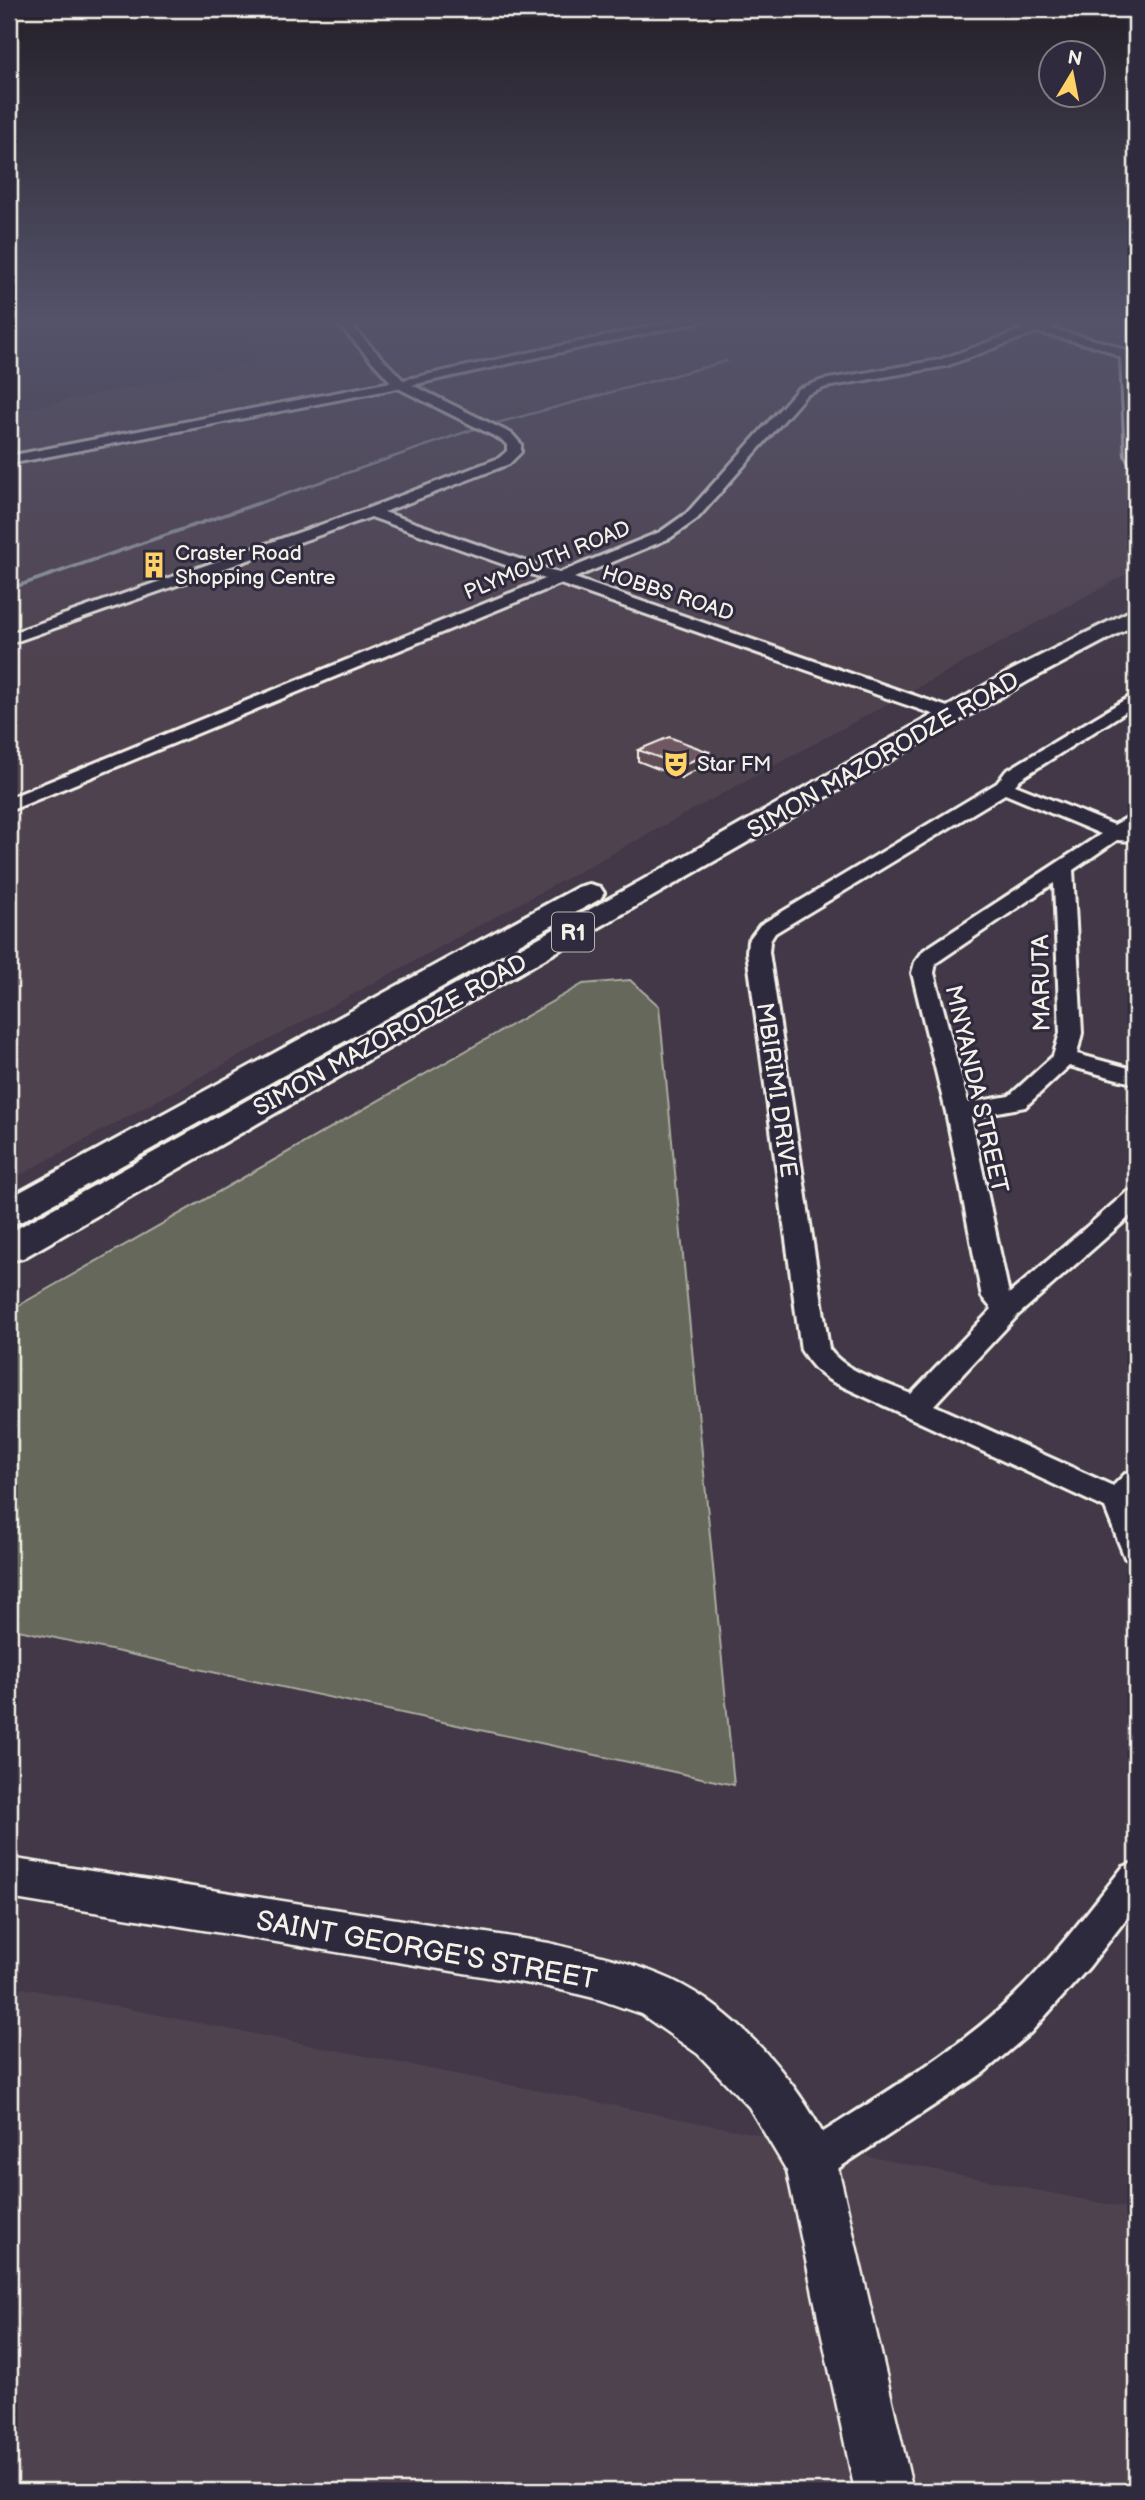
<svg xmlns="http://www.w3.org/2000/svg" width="1145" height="2500" viewBox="0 0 1145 2500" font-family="'Balsamiq Sans',sans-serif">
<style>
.built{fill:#504250}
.green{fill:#65685a;stroke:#acaca1;stroke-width:2}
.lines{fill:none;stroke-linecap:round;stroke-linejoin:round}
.stream-far1{stroke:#989ea8;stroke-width:2.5}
.stream{stroke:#989ea8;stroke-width:3.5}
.minor-casing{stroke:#f4f1e8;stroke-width:6}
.major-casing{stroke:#f4f1e8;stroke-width:5}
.highway-casing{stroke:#f4f1e8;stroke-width:6}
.minor{fill:#2f2a3d;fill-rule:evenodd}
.major{fill:#2f2a3d;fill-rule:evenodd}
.highway{fill:#2f2a3d;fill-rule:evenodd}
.wall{fill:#604d54;stroke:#f4f1e8;stroke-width:2}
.shaded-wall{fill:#4e3e45;stroke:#f4f1e8;stroke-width:2}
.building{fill:#705962;stroke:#f4f1e8;stroke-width:2}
.labels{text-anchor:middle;stroke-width:6;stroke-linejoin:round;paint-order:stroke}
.far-poi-label{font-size:21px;fill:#f4f1e8;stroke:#2f2a3d;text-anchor:start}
.far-street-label{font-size:21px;fill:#f4f1e8;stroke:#2f2a3d}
.shield{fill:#2f2a3d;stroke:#b9b5b5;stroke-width:2}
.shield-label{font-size:23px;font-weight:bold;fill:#f4f1e8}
.street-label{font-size:24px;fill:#f4f1e8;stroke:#2f2a3d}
.near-street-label{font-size:28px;fill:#f4f1e8;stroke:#2f2a3d}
</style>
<rect width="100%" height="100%" fill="#423848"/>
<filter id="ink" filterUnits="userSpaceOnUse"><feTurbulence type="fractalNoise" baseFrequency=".0143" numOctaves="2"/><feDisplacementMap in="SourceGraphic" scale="14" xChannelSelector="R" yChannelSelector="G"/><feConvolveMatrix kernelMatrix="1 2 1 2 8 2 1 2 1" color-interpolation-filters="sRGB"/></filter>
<g filter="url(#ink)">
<g class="built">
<polygon points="9,318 199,318 109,323 9,340"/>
<polygon points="253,318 1136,318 1136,569 9,1181 9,463 23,459 9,449 9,412 255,362"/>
<polygon points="9,1985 1136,2210 1136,2491 9,2491"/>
</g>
<polygon class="green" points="630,980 659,1006 734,1785 9,1628 9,1311 583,984"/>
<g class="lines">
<g class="stream-far1">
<polyline points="497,423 727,361"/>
<polyline points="254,505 480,427"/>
</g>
<polyline class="stream" points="9,589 259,503"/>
<g class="minor-casing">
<g id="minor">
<path d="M 333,318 L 344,318 L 403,380 L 689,318 L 707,318 L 702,321 L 412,385 L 512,434 L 521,444 L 521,452 L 509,464 L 384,512 L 559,573 L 660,532 L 687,513 L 798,389 L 823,380 L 939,360 L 1025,329 L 992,320 L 991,318 C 1005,318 1027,325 1036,325 C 1048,324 1057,318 1070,318 L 1049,328 L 1110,344 L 1131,353 L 1136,404 L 1136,465 L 1131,464 L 1126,455 L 1121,358 L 1102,348 L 1037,332 L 946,366 L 826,387 L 806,395 L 697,519 L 670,538 L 574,578 L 959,711 L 962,715 L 959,719 L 947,719 L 560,584 L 9,811 L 9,798 L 545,579 L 371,517 L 9,644 L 9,634 L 366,509 L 499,458 L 507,451 L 507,445 L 502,440 L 398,388 L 9,464 L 9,456 L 391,382 Z"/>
<path d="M 1136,693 L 1136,705 L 1020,779 L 1015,785 L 1114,825 L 1136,813 L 1136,828 L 1130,832 L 1136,837 L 1133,841 L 1117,840 L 1073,870 L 1082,1033 L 1077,1054 L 1136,1070 L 1136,1084 L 1069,1066 L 1025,1107 L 971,1117 L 1009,1294 L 1127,1192 L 1136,1190 L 1136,1211 L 1018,1315 L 934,1405 L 1113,1486 L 1125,1474 L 1136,1471 L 1136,1500 L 1133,1503 L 1136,1511 L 1136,1562 L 1125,1558 L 1105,1508 L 831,1381 C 817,1372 810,1364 801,1350 L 747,952 L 748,941 L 760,925 L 997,783 L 1006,771 ZM 1005,794 L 1101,834 L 924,950 L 915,962 L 912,973 L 946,1112 L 982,1297 L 992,1309 L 911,1394 C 886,1383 845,1372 829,1349 L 769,952 L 770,941 L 775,933 ZM 1054,883 L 1060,1033 L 1053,1056 L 1009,1096 L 968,1103 L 934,973 L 936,963 Z"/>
<path d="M 1136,1862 L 1136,1906 L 1089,1967 L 1030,2033 L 983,2073 L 825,2177 L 811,2183 L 797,2177 L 791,2163 L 797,2149 C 866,2104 939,2063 1000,2009 C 1047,1967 1085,1915 1123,1867 Z"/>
</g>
</g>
<g class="major-casing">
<path id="major" d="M 9,1858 L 549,1943 C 590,1953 633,1962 672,1980 C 743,2014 807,2091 837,2163 L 913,2491 L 855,2491 L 787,2171 L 749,2107 L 698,2054 L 641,2014 L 598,1999 L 549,1987 L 9,1898 Z"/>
</g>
<g class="highway-casing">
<g id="highway">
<polygon points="1136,608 1136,624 1030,680 23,1258 9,1261 9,1233 653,874 1012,670"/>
<polygon points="589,884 600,887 604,893 600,899 22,1221 9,1225 9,1198 578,887"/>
</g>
</g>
<use href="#minor" class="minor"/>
<use href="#major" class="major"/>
<use href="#highway" class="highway"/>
</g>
<polygon class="wall" points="638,750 708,763 681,778 638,761"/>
<polygon class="shaded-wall" points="709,752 708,763 681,778 682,766"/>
<polygon class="building" points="669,737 709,752 682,766 638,750"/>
</g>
<linearGradient id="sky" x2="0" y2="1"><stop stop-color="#241f28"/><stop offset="0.48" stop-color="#54536a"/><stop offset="1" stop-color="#54536a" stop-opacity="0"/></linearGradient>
<rect width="1145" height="668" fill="url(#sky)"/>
<defs>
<g id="building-bare" transform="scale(2.1)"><path d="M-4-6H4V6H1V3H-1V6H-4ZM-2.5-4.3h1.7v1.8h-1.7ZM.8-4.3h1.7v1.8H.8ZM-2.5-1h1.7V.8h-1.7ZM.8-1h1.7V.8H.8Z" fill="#ffd166" stroke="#2f2a3d" stroke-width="2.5" paint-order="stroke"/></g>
<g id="theatre-bare" transform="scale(2.1)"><path d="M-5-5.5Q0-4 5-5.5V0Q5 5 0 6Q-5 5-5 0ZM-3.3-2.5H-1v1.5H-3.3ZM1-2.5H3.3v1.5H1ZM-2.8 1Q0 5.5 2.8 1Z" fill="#ffd166" stroke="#2f2a3d" stroke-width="2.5" paint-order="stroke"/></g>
</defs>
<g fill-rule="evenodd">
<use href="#building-bare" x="154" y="565"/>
<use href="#theatre-bare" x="676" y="764"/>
</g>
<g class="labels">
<g class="far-poi-label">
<text x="175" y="560">Craster Road<tspan x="175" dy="24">Shopping Centre</tspan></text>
<text x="697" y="771">Star FM</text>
</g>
<g class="far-street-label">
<text transform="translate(547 560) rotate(-22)" y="7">PLYMOUTH ROAD</text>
<text transform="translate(668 593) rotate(18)" y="7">HOBBS ROAD</text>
</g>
<rect class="shield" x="552" y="912.5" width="42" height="39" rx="5"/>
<g class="shield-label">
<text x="573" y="940">R1</text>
</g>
<g class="street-label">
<text transform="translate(883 755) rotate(-30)" y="8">SIMON MAZORODZE ROAD</text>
<text transform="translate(1041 983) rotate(-91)" y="8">MARUTA</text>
<text transform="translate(390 1035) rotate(-29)" y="8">SIMON MAZORODZE ROAD</text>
<text transform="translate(977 1089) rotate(77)" y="8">MNYANDA STREET</text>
<text transform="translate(777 1090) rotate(82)" y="8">MBIRIMI DRIVE</text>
</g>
<g class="near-street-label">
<text transform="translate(427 1949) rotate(10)" y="10">SAINT GEORGE'S STREET</text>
</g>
</g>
<rect width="1145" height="2500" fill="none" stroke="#2f2a3d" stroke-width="35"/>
<rect x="18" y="18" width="1110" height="2465" fill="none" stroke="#f4f1e8" stroke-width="2.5" filter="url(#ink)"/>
<g transform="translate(1072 74) rotate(10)"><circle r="33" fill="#2f2a3d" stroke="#7e7a81" stroke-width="2"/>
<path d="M0-5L12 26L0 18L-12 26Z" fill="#ffd166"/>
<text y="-10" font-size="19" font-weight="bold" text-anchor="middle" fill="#f4f1e8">N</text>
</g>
</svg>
